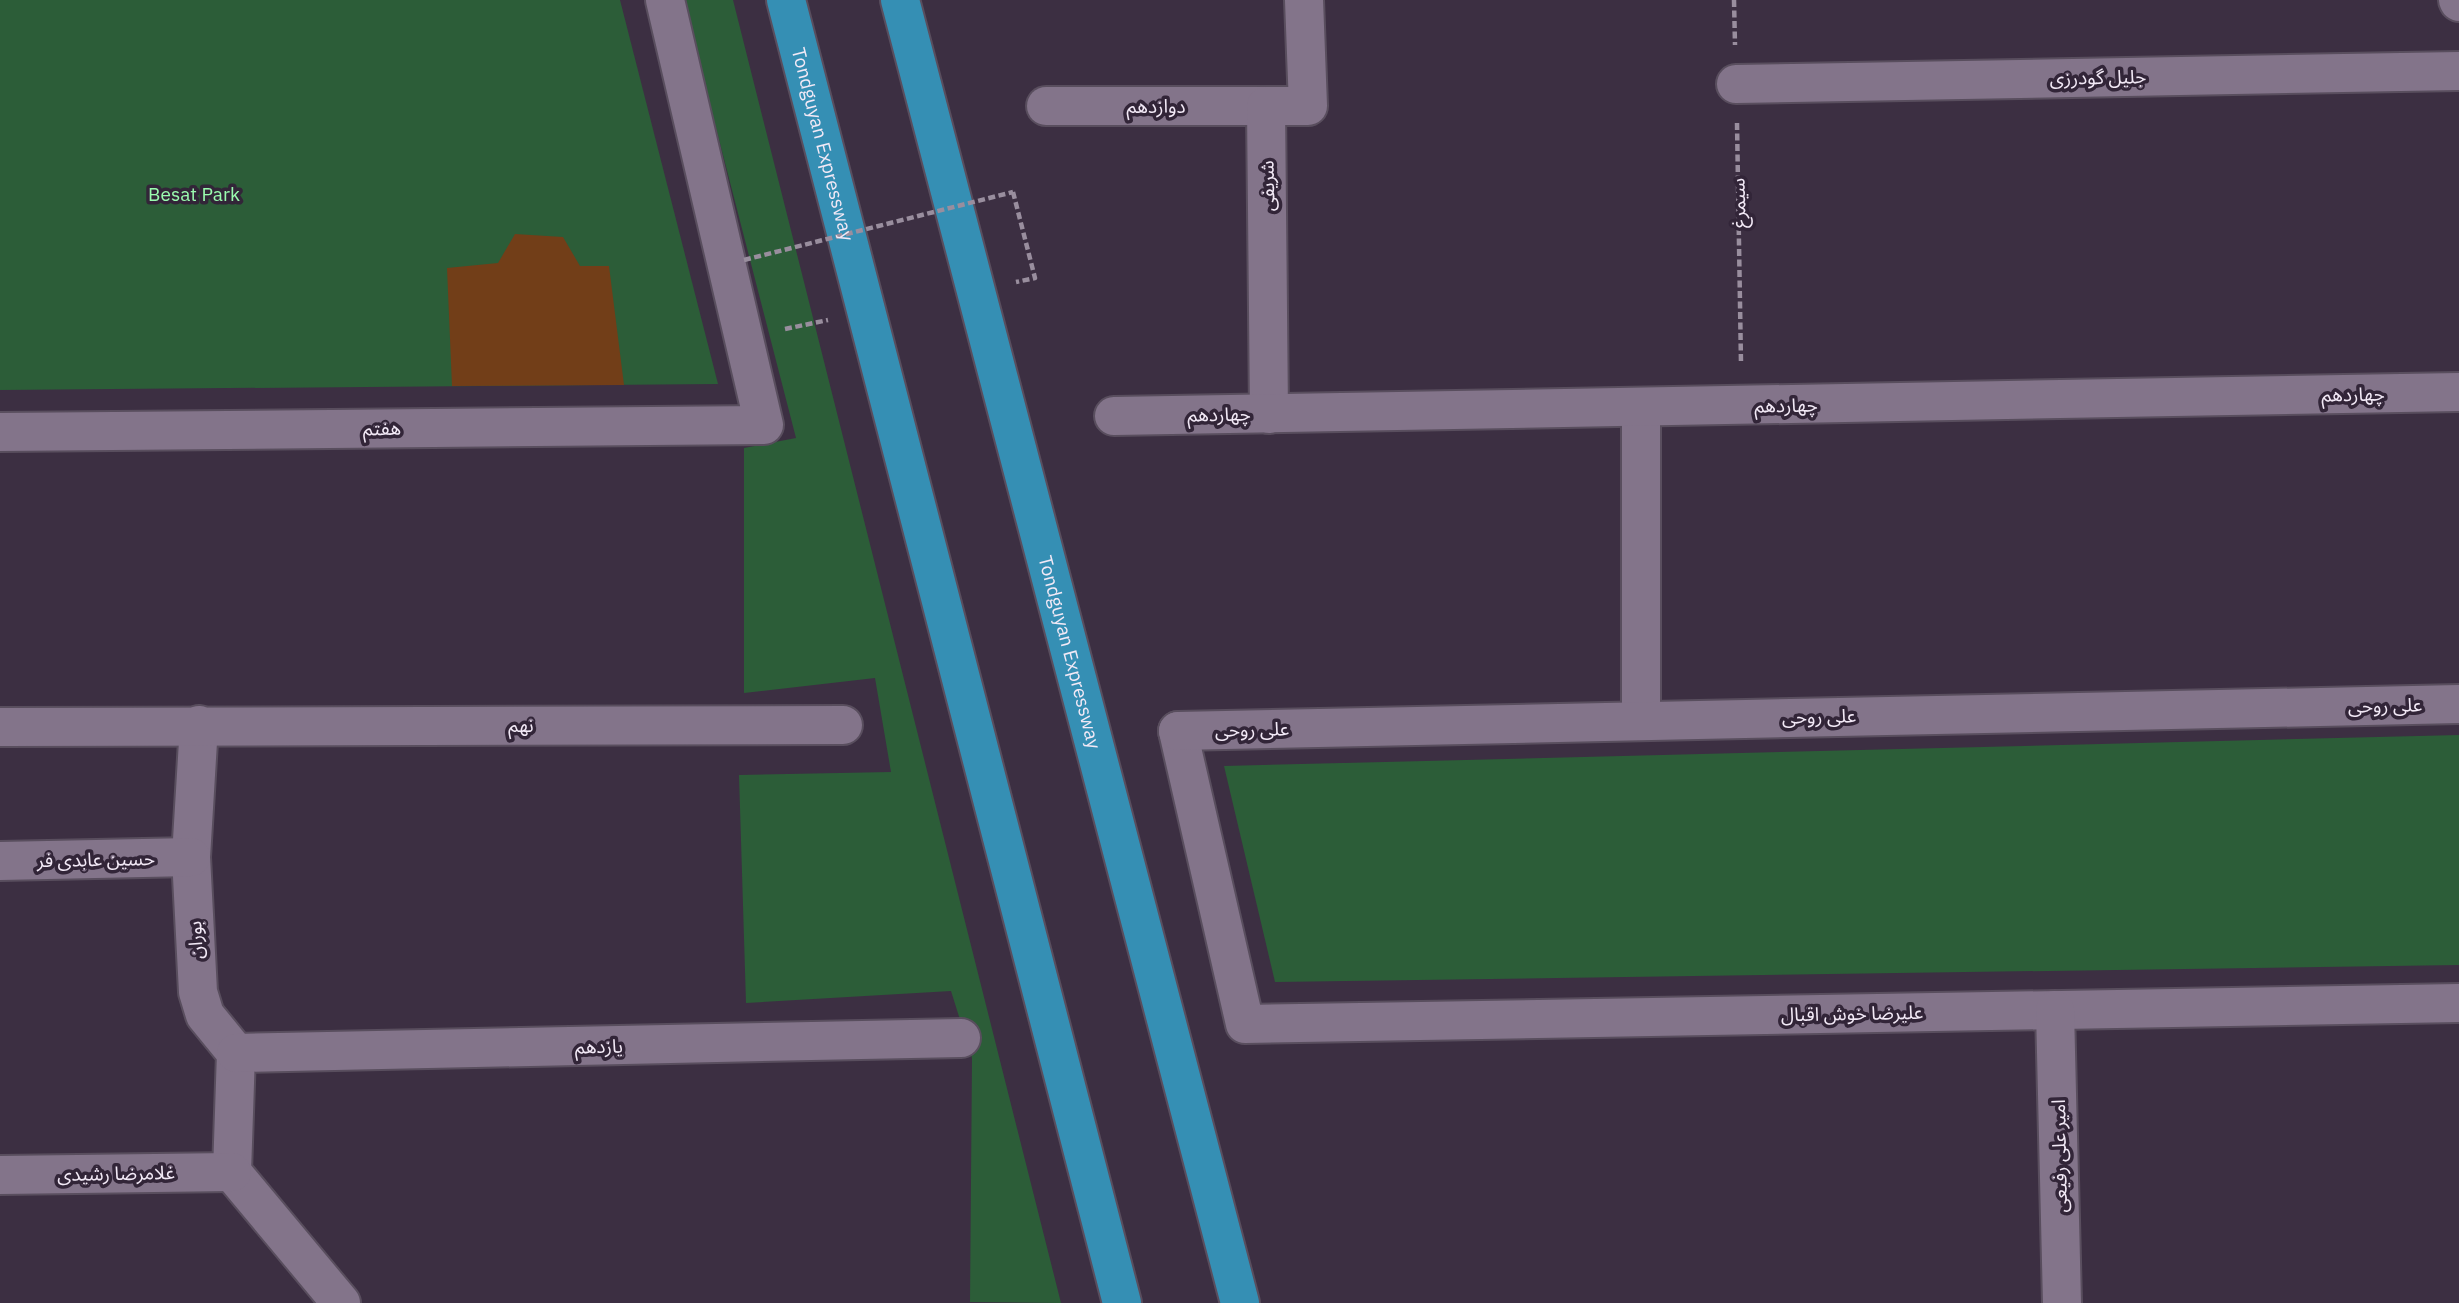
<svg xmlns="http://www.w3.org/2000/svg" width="2459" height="1303" viewBox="0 0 2459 1303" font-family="'IBM Plex Sans','Noto Sans Arabic',sans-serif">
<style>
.green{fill:#2c5d38}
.building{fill:#723e18}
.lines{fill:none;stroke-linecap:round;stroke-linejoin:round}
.street-casing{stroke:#594e5e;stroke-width:42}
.secondary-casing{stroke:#594e5e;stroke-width:42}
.highway-casing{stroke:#594e5e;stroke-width:42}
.path{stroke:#998e9e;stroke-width:4.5;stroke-dasharray:7 3.5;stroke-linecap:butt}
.street{stroke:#83748a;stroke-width:38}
.secondary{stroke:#83748a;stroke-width:38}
.highway{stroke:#358fb4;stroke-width:38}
.path-bridge{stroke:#998e9e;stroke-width:4.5;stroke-dasharray:7 3.5;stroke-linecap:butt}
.labels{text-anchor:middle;stroke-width:7;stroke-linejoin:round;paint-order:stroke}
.street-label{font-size:19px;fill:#f2e9f6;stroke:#322538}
.park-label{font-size:19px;fill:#9afcaf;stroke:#322538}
</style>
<rect width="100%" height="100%" fill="#3c2f42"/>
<g class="green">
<polygon points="0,0 620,0 718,384 0,390"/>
<polygon points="683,0 733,0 1061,1303 970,1302 972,1058 951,991 746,1003 739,775 891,772 875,678 744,693 744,448 796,438"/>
<polygon points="2459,735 2459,965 1275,982 1224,766"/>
</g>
<polygon class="building" points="515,234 563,237 580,266 609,266 624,385 452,386 447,268 498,263"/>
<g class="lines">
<g class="street-casing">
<g id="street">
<polyline points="1736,84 2459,71"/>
<polyline points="1046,106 1266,106"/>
<polyline points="1641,407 1641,720"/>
<polyline points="1269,414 1266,106 1308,106 1304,0"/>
<polyline points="1114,416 2459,392"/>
<polyline points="0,432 764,425 665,0"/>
<polyline points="199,725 191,857 198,992 205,1015 236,1053 232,1172 341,1303"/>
<polyline points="0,727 843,725"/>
<polyline points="1178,731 1245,1024 2459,1003"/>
<polyline points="0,861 191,857"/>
<polyline points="2055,1010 2062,1303"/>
<polyline points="236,1053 961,1038"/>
<polyline points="0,1175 232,1172"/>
</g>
</g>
<g class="secondary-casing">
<g id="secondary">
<polyline points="2458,0 2459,2"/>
<polyline points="1178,731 2459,704"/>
</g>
</g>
<g class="highway-casing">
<g id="highway">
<path id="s1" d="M 786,0 L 1122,1303"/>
<path id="s2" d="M 900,0 L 1240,1303"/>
</g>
</g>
<g class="path">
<polyline points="1734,0 1735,45"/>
<polyline points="1737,123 1741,363"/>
<polyline points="1013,192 1035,278 1016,282"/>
<polyline points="785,329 828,320"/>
</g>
<use href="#street" class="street"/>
<use href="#secondary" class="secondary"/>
<use href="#highway" class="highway"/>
<polyline class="path-bridge" points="744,260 1013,192"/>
</g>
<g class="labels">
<g class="street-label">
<text transform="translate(2098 77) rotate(-1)" y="7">جلیل گودرزی</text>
<text x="1156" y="113">دوازدهم</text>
<text dy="7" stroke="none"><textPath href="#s1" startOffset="149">Tondguyan Expressway</textPath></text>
<text transform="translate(1267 186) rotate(-91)" y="7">شریفی</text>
<text transform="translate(1738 203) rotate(-91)" y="7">سیمرغ</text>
<text transform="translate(2353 394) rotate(-1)" y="7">چهاردهم</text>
<text transform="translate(1786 405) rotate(-1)" y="7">چهاردهم</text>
<text transform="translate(1219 414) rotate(-1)" y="7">چهاردهم</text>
<text transform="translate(382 428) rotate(-1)" y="7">هفتم</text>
<text dy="7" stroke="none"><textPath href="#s2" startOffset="674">Tondguyan Expressway</textPath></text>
<text transform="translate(2385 705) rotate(-1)" y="7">علی روحی</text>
<text transform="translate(1819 716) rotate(-1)" y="7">علی روحی</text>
<text x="521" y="732">نهم</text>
<text transform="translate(1252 729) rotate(-1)" y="7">علی روحی</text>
<text transform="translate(96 859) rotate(-1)" y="7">حسین عابدی‌ فر</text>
<text transform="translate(195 940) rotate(-93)" y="7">بوران</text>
<text transform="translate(1852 1013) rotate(-1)" y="7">علیرضا خوش اقبال</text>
<text transform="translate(599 1046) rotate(-1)" y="7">یازدهم</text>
<text transform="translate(2059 1156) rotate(-91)" y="7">امیر علی رفیعی</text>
<text transform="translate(116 1173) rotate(-1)" y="7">غلامرضا رشیدی</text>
</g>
<g class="park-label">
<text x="194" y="201">Besat Park</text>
</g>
</g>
</svg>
